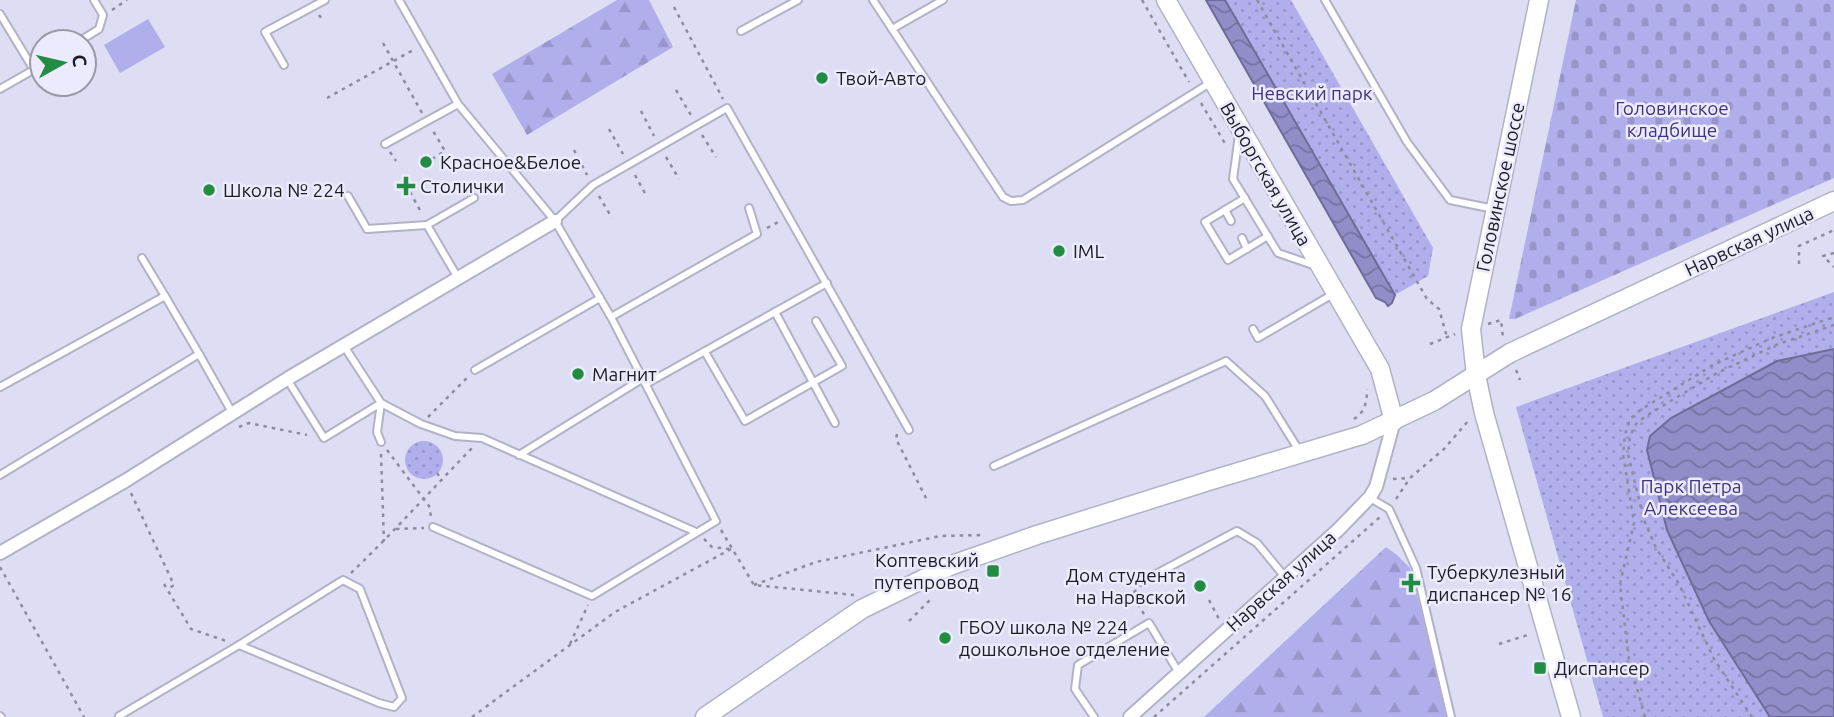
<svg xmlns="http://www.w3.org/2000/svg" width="1834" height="717" viewBox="0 0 1834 717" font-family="Ubuntu,sans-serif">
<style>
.forest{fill:url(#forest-firs)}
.cemetery{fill:url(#cemetery-stones)}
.park{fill:url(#park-dots)}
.pitch{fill:#b1aeec}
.water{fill:url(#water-waves);stroke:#6e6b98;stroke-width:2}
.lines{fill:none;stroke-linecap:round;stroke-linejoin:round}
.lane-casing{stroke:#b2b2c7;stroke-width:10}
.street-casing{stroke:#b2b2c7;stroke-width:16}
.secondary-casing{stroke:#b2b2c7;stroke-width:21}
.path{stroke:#8c8c9c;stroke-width:2.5;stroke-dasharray:3.5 5;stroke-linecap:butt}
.lane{stroke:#fff;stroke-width:6}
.street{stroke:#fff;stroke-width:12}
.secondary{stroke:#fff;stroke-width:18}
.poi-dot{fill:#238c43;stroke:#ebebfd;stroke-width:2.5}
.labels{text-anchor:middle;stroke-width:5;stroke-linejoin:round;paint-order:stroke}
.poi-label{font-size:19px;fill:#1d1d25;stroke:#ebebfd;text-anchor:start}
.park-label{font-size:19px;fill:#40357d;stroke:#ebebfd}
.street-label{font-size:19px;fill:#1d1d25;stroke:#ebebfd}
</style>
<defs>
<pattern id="forest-firs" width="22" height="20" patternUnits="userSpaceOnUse" patternTransform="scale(1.75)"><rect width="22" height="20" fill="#b1aeec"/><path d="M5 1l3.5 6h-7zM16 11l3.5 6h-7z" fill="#9895ca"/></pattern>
<pattern id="cemetery-stones" width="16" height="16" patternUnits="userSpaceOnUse" patternTransform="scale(1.75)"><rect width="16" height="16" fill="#b1aeec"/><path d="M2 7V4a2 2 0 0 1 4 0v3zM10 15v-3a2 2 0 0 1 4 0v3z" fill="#9895ca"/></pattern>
<pattern id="park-dots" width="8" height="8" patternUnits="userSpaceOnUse" patternTransform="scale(1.75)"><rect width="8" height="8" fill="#b1aeec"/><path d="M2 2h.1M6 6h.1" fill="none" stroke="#9895ca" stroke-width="1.8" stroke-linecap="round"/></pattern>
<pattern id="water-waves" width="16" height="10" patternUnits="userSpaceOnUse" patternTransform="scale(1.75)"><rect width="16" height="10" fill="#908dc9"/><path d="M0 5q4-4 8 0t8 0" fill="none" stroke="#7573a3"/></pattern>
</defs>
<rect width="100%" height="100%" fill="#ddddf3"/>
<g class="forest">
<polygon points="617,0 649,0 673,47 527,135 492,74"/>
<polygon points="1386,547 1397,555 1410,568 1449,717 1204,717"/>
</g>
<polygon class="cemetery" points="1576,0 1834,0 1834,178 1515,319 1509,319"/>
<g class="park">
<polygon points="1225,0 1291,0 1433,248 1428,276 1395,295"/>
<polygon points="1834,292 1834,717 1603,717 1516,407"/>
<circle cx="424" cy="460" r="19"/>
</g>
<polygon class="pitch" points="148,19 165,47 120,73 104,45"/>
<g class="water">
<polygon points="1206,0 1225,0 1395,295 1392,303 1388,306 1385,302 1376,298"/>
<polygon points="1834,349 1834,717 1770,717 1709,621 1667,530 1647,450 1650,436 1671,418 1777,361"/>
</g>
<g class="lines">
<g class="lane-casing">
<g id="lane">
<polyline points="399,0 458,104 555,221 611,317 716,521 592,596 433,527"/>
<polyline points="873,0 1003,197 1011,201 1023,200 1210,83"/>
<polyline points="1325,0 1407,142 1450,200 1494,209"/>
<polyline points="0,14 34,70"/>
<polyline points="892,29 943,0"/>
<polyline points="741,31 798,0"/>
<polyline points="78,42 99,29 103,15 94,0"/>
<polyline points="284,65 265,32 325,0"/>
<polyline points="0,89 42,65"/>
<polyline points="1239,135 1233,179 1278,253 1316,266"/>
<polyline points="385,144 458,104"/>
<polyline points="348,196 367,229 427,225"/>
<polyline points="1245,198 1205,222 1228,260 1268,236"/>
<polyline points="1225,210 1231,221"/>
<polyline points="555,221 593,185 727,108 909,430"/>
<polyline points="1242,238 1247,249"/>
<polyline points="142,258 165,296"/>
<polyline points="458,278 427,225 474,198"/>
<polyline points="775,312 835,423"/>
<polyline points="611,317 757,234 749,208"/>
<polyline points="1253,329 1258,338 1333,294"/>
<polyline points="344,346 381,403 421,424 455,436 482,438 696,532"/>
<polyline points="705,352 745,421 842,366 816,321"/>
<polyline points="475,370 600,298"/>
<polyline points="287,379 324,438 381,403 377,432 381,442"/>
<polyline points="646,384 827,283"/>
<polyline points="0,387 165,296 199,354"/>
<polyline points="519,455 642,379"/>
<polyline points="994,466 1226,361 1265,396 1300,452"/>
<polyline points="0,475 199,354 233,414"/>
<polyline points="1370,498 1389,509 1416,568 1451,717"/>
<polygon points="343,580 360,589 402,698 394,707 379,703 239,645"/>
<polyline points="1141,582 1237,531 1257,543 1285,577"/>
<polyline points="0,716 1,717"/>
<polyline points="119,716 239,645"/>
<polyline points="1094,717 1075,689 1078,665 1149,623 1179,673"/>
</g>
</g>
<g class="street-casing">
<g id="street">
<polyline points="0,553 125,481 287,379 555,221"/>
<polyline points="1130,717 1338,530 1370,497 1376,487 1394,421"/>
</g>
</g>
<g class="secondary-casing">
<g id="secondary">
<polyline points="1166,0 1380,369 1394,421"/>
<polyline points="1539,0 1471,329 1476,375 1484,413 1571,717"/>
<polyline points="705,717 862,609 952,565 1037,535 1212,480 1362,435 1434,401 1510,353 1834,201"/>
</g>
</g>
<g class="path">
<polyline points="1142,0 1189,82"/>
<polyline points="1257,0 1427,299 1439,309 1447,337"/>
<polyline points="674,7 723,99"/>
<polyline points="112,10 127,0"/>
<polyline points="319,15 324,22"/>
<polyline points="383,43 422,113"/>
<polyline points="676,90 692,117"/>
<polyline points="327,98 415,49"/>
<polyline points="1201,103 1226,145"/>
<polyline points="641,111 654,136"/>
<polyline points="609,129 623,154"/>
<polyline points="702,135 716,157"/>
<polyline points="574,150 587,175"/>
<polyline points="390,152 396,161"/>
<polyline points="666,157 679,179"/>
<polyline points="432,159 445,151 433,131"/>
<polyline points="635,175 647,197"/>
<polyline points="410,192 422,214"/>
<polyline points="599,196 612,218"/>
<polyline points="767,228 780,221"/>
<polyline points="1834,253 1823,256 1834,267"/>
<polyline points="1799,264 1799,246 1834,230"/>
<polyline points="1488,324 1501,320 1503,338"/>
<polyline points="1430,344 1455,334"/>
<polyline points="1516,370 1520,380"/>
<polyline points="428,417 468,377"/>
<path d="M 1354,419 C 1365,412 1367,402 1367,389"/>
<polyline points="239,427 249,423 307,435"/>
<polyline points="897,434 896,439 927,500"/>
<polyline points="387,450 429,506 431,516"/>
<polyline points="381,454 384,541"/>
<polyline points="437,473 441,479"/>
<polyline points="1393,479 1410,478"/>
<polyline points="131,493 174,585 168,589"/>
<polyline points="1396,499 1410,478 1444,449 1469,420"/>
<polyline points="396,529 424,528"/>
<polyline points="721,530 754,585 854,595"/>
<polyline points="704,539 712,547 729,549"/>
<polyline points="0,567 84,717"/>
<path d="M 351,573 C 393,533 432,489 473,447"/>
<polyline points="164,584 191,629 226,641"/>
<polyline points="754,585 816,562 940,536 985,535"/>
<polyline points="1136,590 1132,595 1144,614"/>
<polyline points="1209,600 1219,619"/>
<polyline points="909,621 932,598"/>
<polyline points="570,644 588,605"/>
<polyline points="1499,644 1531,634"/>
<polyline points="472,717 615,612 731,549"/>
<polyline points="1154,717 1380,517"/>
<polyline points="1645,717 1629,660 1620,584 1634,523 1623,454 1625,435 1630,419 1642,409 1713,365 1772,338 1834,317"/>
<polyline points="1752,717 1714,659 1679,584 1656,548 1644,520 1628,454 1630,436 1636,424 1646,416 1717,373 1776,345 1834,325"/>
</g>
<use href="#lane" class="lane"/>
<use href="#street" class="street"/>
<use href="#secondary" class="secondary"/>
</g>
<g class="poi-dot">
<circle cx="822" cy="78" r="7"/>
<circle cx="426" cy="162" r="7"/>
<path d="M402.5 175.5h7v7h7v7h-7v7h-7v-7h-7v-7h7z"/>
<circle cx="209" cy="190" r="7"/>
<circle cx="1059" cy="251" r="7"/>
<circle cx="578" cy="374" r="7"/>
<rect x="986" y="564" width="14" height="14" rx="3.5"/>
<path d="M1407.5 572.5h7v7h7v7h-7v7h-7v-7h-7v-7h7z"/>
<circle cx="1200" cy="586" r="7"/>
<circle cx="945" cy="638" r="7"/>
<rect x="1533" y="661" width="14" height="14" rx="3.5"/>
</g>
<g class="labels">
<g class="poi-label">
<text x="836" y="85">Твой-Авто</text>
<text x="440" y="169">Красное&amp;Белое</text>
<text x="420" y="193">Столички</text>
<text x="223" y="197">Школа № 224</text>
<text x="1073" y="258">IML</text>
<text x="592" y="381">Магнит</text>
<text x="979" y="567" text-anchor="end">Коптевский<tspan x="979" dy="22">путепровод</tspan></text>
<text x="1427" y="579">Туберкулезный<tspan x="1427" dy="22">диспансер № 16</tspan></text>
<text x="1186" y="582" text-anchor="end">Дом студента<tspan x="1186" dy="22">на Нарвской</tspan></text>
<text x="959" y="634">ГБОУ школа № 224<tspan x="959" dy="22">дошкольное отделение</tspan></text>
<text x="1554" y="675">Диспансер</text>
</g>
<g class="park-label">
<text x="1312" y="100">Невский парк</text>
<text x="1672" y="115">Головинское<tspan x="1672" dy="22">кладбище</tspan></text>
<text x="1691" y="493">Парк Петра<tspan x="1691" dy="22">Алексеева</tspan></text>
</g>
<g class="street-label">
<text transform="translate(1266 174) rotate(60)" y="7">Выборгская улица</text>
<text transform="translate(1500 187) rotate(-78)" y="7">Головинское шоссе</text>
<text transform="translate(1749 241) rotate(-25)" y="7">Нарвская улица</text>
<text transform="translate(1281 581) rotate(-42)" y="7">Нарвская улица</text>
</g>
</g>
<g transform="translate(63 63) rotate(82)"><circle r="33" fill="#ebebfd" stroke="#9999a7" stroke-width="2"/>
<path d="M0-5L12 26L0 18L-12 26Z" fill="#238c43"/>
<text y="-10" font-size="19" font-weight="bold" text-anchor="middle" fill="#1d1d25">С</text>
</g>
</svg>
